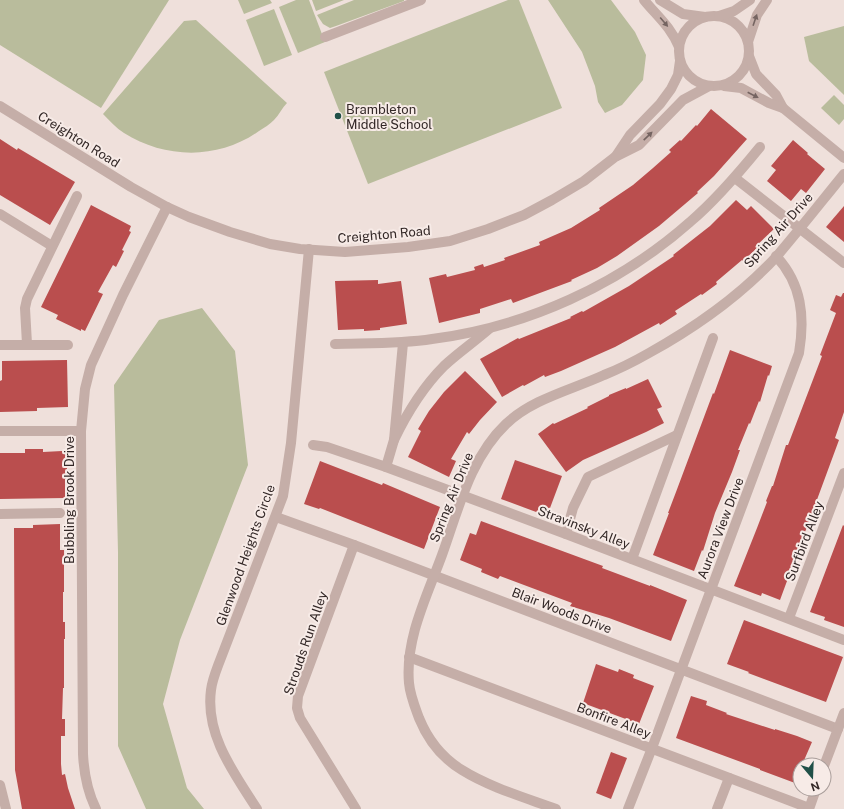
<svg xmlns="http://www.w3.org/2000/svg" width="844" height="809" viewBox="0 0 844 809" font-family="'Public Sans',sans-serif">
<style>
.green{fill:#b9bc9c}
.building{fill:#ba4e4e}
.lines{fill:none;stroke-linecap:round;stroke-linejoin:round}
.minor{stroke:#c5aea8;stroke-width:10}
.oneway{fill:#756461}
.poi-dot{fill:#215048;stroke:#f7ebe7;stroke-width:1.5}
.labels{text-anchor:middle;stroke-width:4;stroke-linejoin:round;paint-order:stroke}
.poi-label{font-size:13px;fill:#332827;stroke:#f7ebe7;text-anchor:start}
.street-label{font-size:13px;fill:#332827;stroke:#f7ebe7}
</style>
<rect width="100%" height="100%" fill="#efe0db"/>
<g class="green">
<polygon points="0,0 169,0 101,108 0,45"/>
<polygon points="238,0 270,0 272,3 244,14"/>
<polygon points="296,0 309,0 325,42 298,53 279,7"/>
<polygon points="312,0 344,0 316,11"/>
<polygon points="354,0 404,0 404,1 336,26 330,28 323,24 317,15"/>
<polygon points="508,0 519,0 562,108 368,184 324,72"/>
<polygon points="548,0 611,0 635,32 646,55 643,80 622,105 605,113 598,102 595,86 582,52"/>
<polygon points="274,9 292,55 264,66 246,20"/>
<path d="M 196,20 L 287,103 C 282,108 279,115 274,120 C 270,124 264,128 259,131 C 219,160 165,159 124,133 C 116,128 110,121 103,114 L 184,21 Z"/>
<polygon points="844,26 844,95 809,61 804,37"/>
<polygon points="834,95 844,105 844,119 839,125 821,108"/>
<polygon points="202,308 235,351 248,465 180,640 163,704 187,788 204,809 146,809 118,746 118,552 114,385 159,320"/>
</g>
<g class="building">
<polygon points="711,109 747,139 714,176 697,192 698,193 659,226 617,256 597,268 571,280 572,281 513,303 511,299 480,309 480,313 439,323 429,278 446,274 447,277 475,270 474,267 483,264 484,267 505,260 504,258 540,245 539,242 571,228 600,210 599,208 633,185 653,168 671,152 669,150 680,140 681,141 696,125 697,126"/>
<polygon points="0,139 17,150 18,148 75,182 50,225 0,195"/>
<polygon points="793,140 808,153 807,154 825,169 806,193 801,189 791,201 767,181 776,170 771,166"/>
<polygon points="736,200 747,210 751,206 774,229 755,247 757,248 743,261 742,260 716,282 717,284 702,295 701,294 675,311 677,314 660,325 659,323 615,347 561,371 545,377 544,375 524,386 523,385 502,397 480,359 518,338 519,339 571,318 570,317 582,311 583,312 629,286 674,256 673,255 710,226"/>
<polygon points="91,205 131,226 129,231 131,232 122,250 124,251 116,267 113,265 98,292 103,294 85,331 81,329 81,331 56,319 58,315 41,307"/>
<polygon points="844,206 844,242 826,227"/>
<polygon points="378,280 378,284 401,281 407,324 380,328 380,330 364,331 364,329 338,330 335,281"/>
<polygon points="843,293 844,293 844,412 835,438 839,440 780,600 762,593 761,596 734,586 757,528 767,502 766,501 772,486 773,486 786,445 788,445 822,356 820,355 836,313 830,310 836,295 841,297"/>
<polygon points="730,350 772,366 769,376 768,375 760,402 759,401 750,424 749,423 738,450 740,450 732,472 715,513 703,551 702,550 694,571 653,555 669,513 668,513 676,492 713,393 714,394"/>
<polygon points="67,360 68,407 37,408 37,411 0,412 0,381 2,380 2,361"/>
<polygon points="465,371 497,402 480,420 469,434 467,432 451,459 456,461 449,477 408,457 421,431 418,429 429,411 444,392"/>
<polygon points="648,379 662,407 657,409 664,423 646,432 583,460 566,472 538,434 553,423 554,424 588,408 587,407 609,396 609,395 626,388 626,389"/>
<polygon points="25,449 43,449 43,452 62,451 62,452 67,452 67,479 65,479 65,498 0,499 0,453 25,453"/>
<polygon points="515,460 562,476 547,516 501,499"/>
<polygon points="320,461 382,485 383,483 440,507 424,549 320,508 319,509 304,504"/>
<polygon points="481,521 603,566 602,568 650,586 650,585 687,600 671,641 609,618 570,606 572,603 500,576 498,579 481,572 482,569 460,560 470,533 476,535"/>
<polygon points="60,524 60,550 64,550 64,592 63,592 63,622 65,622 65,639 64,639 64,688 63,688 62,719 65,719 65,736 61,736 61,764 62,775 65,774 68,788 75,809 22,809 15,770 14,528 33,528 33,525"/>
<polygon points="843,525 844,526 844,627 824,620 825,617 810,612"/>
<polygon points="744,620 843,657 826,702 748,673 749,672 727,664"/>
<polygon points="596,664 618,672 619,669 634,675 633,678 654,686 639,724 583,703"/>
<polygon points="691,696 707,701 706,705 727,713 726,714 775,730 775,729 797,736 812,742 802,765 800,765 800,770 795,783 760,770 760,769 676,738"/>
<polygon points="611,752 627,758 611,799 596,793"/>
</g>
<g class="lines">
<g class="minor">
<path d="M 644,0 C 657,16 671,27 679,47"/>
<polyline points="660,0 683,14 705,17"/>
<circle cx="714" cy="51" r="35"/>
<polyline points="719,16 734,11 750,0"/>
<polyline points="325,37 421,0"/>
<polyline points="748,42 757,15 767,0"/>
<polyline points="749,56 756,74 776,95 783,108 844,158"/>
<polyline points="724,86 741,88 769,103 783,108"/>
<polyline points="0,106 131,187 167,207 189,217 230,232 270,244 300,249 345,252 408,247 450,241 488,229 524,215 552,200 584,181 615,157 639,145 683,100 709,86"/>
<polyline points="616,156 630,135 660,104 671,89 678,75 680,61"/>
<polyline points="735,178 844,263"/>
<polyline points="0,214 52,246"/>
<polyline points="27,344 25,308 27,299 77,196"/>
<path d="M 335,344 C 368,343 400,344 432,339 C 526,327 619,285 690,222 C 716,200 738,174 760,147"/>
<polyline points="0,345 68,345"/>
<polyline points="0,431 81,431"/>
<path d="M 394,440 C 407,413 422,388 444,366 C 458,353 474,342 489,329"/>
<polyline points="313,445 327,447 386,467 566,534 844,640"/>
<polyline points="386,467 394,440 403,343"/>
<polyline points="0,514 60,513"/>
<polyline points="276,517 354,545 838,729"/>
<polyline points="566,534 573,508 588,477 677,435"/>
<polyline points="354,545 298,696 297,708 300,718 356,809"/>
<polyline points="632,559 713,338"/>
<polyline points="789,618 844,473"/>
<polyline points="409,657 809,808"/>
<polyline points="824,766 844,713"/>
<polyline points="0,785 6,809"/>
<path d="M 96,809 C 87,791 84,774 83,754 L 81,431 L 85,389 L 91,365 L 123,295 L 167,207"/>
<path d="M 257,809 C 234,773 205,735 211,690 C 212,681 216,671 219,663 L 283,496 L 291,443 L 309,249"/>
<path d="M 556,809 C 526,798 489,787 462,770 C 442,758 428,740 419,718 C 415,707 410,695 409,683 C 405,639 427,596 442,555 C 458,511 470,458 506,424 C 532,399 571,390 604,375 C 619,369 635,361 649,353 C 696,327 741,295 777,256 C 800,229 822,201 844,174"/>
<path d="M 628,809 L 652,748 L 799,353 C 805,317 802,284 776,256"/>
<polyline points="717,809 729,778"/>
<polyline points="809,809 816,789"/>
</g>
</g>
<defs><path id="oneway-solid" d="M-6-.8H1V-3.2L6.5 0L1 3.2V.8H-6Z"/></defs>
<g class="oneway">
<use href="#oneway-solid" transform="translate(755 20) rotate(-71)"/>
<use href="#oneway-solid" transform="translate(664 22) rotate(50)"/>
<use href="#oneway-solid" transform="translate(753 95) rotate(27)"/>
<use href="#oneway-solid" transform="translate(648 136) rotate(-44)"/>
</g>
<circle class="poi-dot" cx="338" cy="116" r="4"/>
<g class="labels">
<g class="poi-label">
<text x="346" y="114">Brambleton<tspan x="346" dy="15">Middle School</tspan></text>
</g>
<g class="street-label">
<text transform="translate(79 139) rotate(32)" y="5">Creighton Road</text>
<text transform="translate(778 230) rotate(-48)" y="5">Spring Air Drive</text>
<text transform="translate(384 234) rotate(-5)" y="5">Creighton Road</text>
<text transform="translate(451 497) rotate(-68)" y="5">Spring Air Drive</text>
<text transform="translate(69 500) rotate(-90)" y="5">Bubbling Brook Drive</text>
<text transform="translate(584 527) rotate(21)" y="5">Stravinsky Alley</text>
<text transform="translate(720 528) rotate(-69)" y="5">Aurora View Drive</text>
<text transform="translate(804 541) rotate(-69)" y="5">Surfbird Alley</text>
<text transform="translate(245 555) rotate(-70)" y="5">Glenwood Heights Circle</text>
<text transform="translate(562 610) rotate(21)" y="5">Blair Woods Drive</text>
<text transform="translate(305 643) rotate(-71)" y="5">Strouds Run Alley</text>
<text transform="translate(614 720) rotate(21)" y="5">Bonfire Alley</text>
</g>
</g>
<g transform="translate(812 777) rotate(161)"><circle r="19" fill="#f7ebe7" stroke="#a99d9a"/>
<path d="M0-3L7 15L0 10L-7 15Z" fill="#215048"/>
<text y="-6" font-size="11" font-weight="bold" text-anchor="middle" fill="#332827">N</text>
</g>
</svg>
